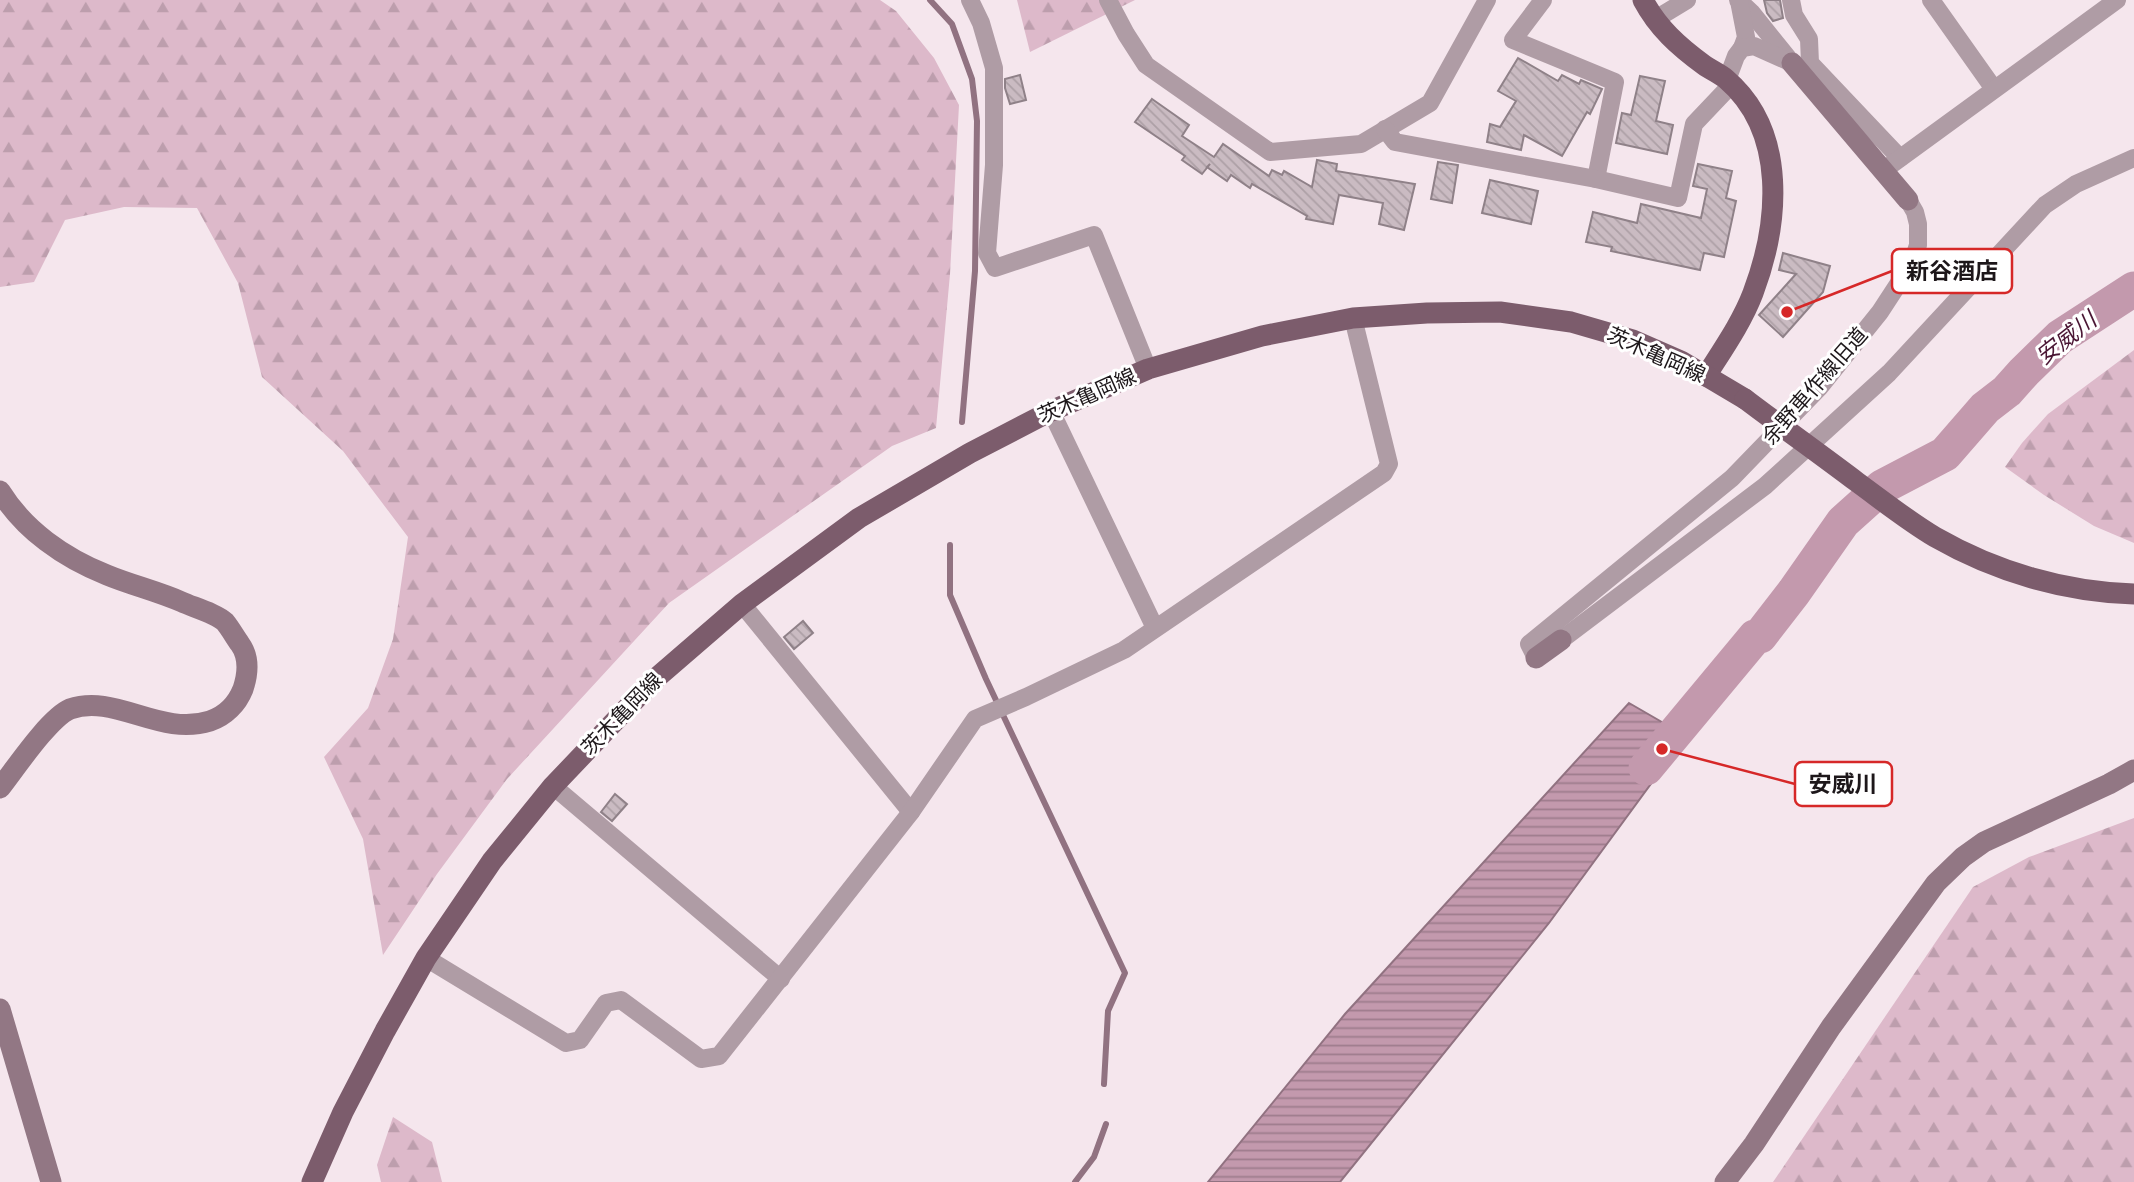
<svg xmlns="http://www.w3.org/2000/svg" width="2134" height="1182" viewBox="0 0 2134 1182" font-family="'Nunito Sans','Noto Sans JP',sans-serif">
<style>
.forest{fill:url(#forest-firs)}
.water{fill:url(#water-rules);stroke:#917281;stroke-width:2}
.lines{fill:none;stroke-linecap:round;stroke-linejoin:round}
.stream{stroke:#917281;stroke-width:6}
.river{stroke:#c399ad;stroke-width:35}
.building{fill:url(#building-back-hatch);stroke:#8f8188;stroke-width:2}
.street{stroke:#af9ca5;stroke-width:18}
.secondary{stroke:#927784;stroke-width:21}
.primary{stroke:#7c5c6c;stroke-width:21}
.primary-bridge{stroke:#7c5c6c;stroke-width:21}
.labels{text-anchor:middle;stroke-width:6;stroke-linejoin:round;paint-order:stroke}
.street-label{font-size:21px;fill:#1d171a;stroke:#fff}
.water-label{font-size:23px;font-style:italic;fill:#4a1634;stroke:#fff}
.leader{fill:none;stroke:#d62828;stroke-width:2.5}
.callout-dot{fill:#d62828;stroke:#fff;stroke-width:2.5}
.callout{fill:#fff;stroke:#d62828;stroke-width:2.5}
.callout-label{font-size:23px;text-anchor:middle;font-weight:bold;fill:#1d171a}
</style>
<defs>
<pattern id="forest-firs" width="22" height="20" patternUnits="userSpaceOnUse" patternTransform="scale(1.75)"><rect width="22" height="20" fill="#ddb9ca"/><path d="M5 1l3.5 6h-7zM16 11l3.5 6h-7z" fill="#bd9ead"/></pattern>
<pattern id="water-rules" width="6" height="5" patternUnits="userSpaceOnUse" patternTransform="scale(1.75)"><rect width="6" height="5" fill="#c399ad"/><path d="M0 2.5h6" fill="none" stroke="#9e7c8c"/></pattern>
<pattern id="building-back-hatch" width="6" height="6" patternUnits="userSpaceOnUse" patternTransform="scale(1.75)"><rect width="6" height="6" fill="#cabbc2"/><path d="M-1 5l2 2M0 0l6 6M5-1l2 2" fill="none" stroke="#ada0a6"/></pattern>
</defs>
<rect width="100%" height="100%" fill="#f5e6ed"/>
<g class="forest">
<polygon points="0,0 880,0 896,11 934,58 959,105 950,274 936,428 892,446 669,603 507,779 437,874 383,955 363,839 324,757 368,708 393,639 408,537 343,451 262,377 238,283 197,208 124,207 65,220 34,282 0,287"/>
<polygon points="1017,0 1135,0 1030,52"/>
<polygon points="2134,350 2134,543 2094,526 2044,495 2005,467 2022,443 2048,414"/>
<polygon points="2134,818 2134,1182 1773,1182 1973,887 2029,857"/>
<polygon points="393,1117 432,1142 442,1182 381,1182 377,1165"/>
</g>
<polygon class="water" points="1629,703 1686,736 1549,923 1340,1182 1208,1182 1345,1014"/>
<g class="lines">
<g class="stream">
<polyline points="930,0 952,24 972,79 977,121 975,271 962,422"/>
<polyline points="950,545 950,595 986,679 1125,973 1108,1011 1104,1084"/>
<polyline points="1075,1182 1094,1157 1106,1124"/>
</g>
<polyline class="river" points="1646,768 1755,637 1760,636 1794,592 1843,522 1882,487 1945,454 1985,408 2007,391 2024,372 2060,337 2134,289"/>
</g>
<g class="building">
<polygon points="1764,0 1780,0 1783,18 1773,21 1767,13"/>
<polygon points="1518,58 1558,81 1562,75 1579,84 1581,80 1602,89 1590,114 1587,112 1562,156 1524,135 1521,150 1487,142 1490,124 1500,127 1516,101 1498,91"/>
<polygon points="1020,75 1026,100 1010,104 1005,88 1005,79"/>
<polygon points="1640,76 1665,81 1656,121 1673,125 1667,154 1616,143 1622,113 1631,115"/>
<polygon points="1152,99 1189,125 1182,136 1214,157 1223,144 1269,176 1272,170 1282,175 1284,171 1312,187 1317,160 1337,164 1336,171 1415,184 1404,230 1379,224 1383,203 1339,195 1333,224 1306,219 1307,216 1252,184 1250,188 1231,175 1227,181 1207,167 1210,164 1202,174 1182,160 1185,156 1135,122"/>
<polygon points="1438,162 1458,165 1452,203 1431,199"/>
<polygon points="1698,164 1732,171 1726,198 1736,201 1724,257 1704,253 1700,270 1611,251 1612,247 1586,242 1593,212 1637,223 1641,204 1701,218 1707,189 1693,186"/>
<polygon points="1490,180 1538,191 1531,224 1482,213"/>
<polygon points="1783,253 1830,266 1823,292 1783,337 1759,315 1796,274 1779,270"/>
<polygon points="803,621 813,633 794,649 784,637"/>
<polygon points="615,794 627,804 612,821 601,812"/>
</g>
<g class="lines">
<g class="street">
<polyline points="970,0 981,23 994,68 994,165 987,253 995,268 1094,235 1148,369"/>
<polyline points="1108,0 1126,34 1146,65 1270,152 1361,144 1430,103 1487,0"/>
<polyline points="1543,0 1513,40 1615,82 1596,179"/>
<polyline points="1738,0 1751,12 1788,58"/>
<polyline points="1791,0 1794,15 1809,39 1810,63 1900,158"/>
<polyline points="1931,0 1994,89"/>
<polyline points="1739,1 1746,37 1742,48"/>
<polyline points="1654,20 1687,0"/>
<polyline points="1727,80 1736,56 1742,48 1754,46 1792,63"/>
<polyline points="1385,129 1395,142 1596,179 1678,198 1694,124 1731,85"/>
<polyline points="1884,170 2117,0"/>
<polyline points="1051,411 1155,628"/>
<polyline points="742,604 911,812"/>
<polyline points="1561,640 1765,486 1889,373 2045,205 2076,184 2134,158"/>
<polyline points="1536,658 1529,644 1732,478 1819,388 1880,312 1912,263 1918,245 1918,224 1915,212 1908,200"/>
<polyline points="553,786 781,979"/>
<polyline points="426,958 566,1043 580,1040 606,1003 621,1000 701,1059 719,1056 911,812 975,719 1026,697 1124,650 1384,473 1389,464 1353,318"/>
</g>
<g class="secondary">
<polyline points="1792,63 1908,200"/>
<path d="M 0,491 C 24,530 64,558 107,575 C 131,585 157,591 182,602 C 193,607 217,614 225,622 C 230,628 235,637 240,644 C 250,658 248,674 243,689 C 237,704 225,716 210,721 C 160,737 115,693 70,709 C 49,718 15,769 0,788"/>
<polyline points="1536,658 1561,640"/>
<polyline points="0,1009 51,1182"/>
<polyline points="1725,1182 1754,1144 1831,1027 1936,883 1963,857 1984,842 2109,784 2134,770"/>
</g>
<g class="primary">
<path d="M 1643,0 C 1658,28 1678,46 1704,65 C 1711,70 1720,74 1726,79 C 1788,132 1779,224 1753,293 C 1742,322 1723,349 1706,376"/>
<polyline points="312,1182 343,1112 385,1031 426,958 492,861 553,786 654,680 742,604 859,518 970,453 1051,411 1148,369 1262,336 1353,318 1427,313 1500,312 1571,322 1633,340 1681,361 1745,399"/>
</g>
<path class="primary-bridge" d="M 1745,399 C 1782,427 1820,454 1857,482 C 1883,501 1908,521 1935,537 C 1996,572 2065,592 2134,594"/>
</g>
<g class="labels">
<g class="street-label">
<text transform="translate(1656 355) rotate(24)" y="7">茨木亀岡線</text>
<text transform="translate(1815 386) rotate(-49)" y="7">余野車作線旧道</text>
<text transform="translate(1087 396) rotate(-24)" y="7">茨木亀岡線</text>
<text transform="translate(622 714) rotate(-46)" y="7">茨木亀岡線</text>
</g>
<g class="water-label">
<text transform="translate(2066 338) rotate(-38)" y="8">安威川</text>
</g>
</g>
<path class="leader" d="M1787 312L1892 271M1662 749L1795 784"/>
<g class="callout-dot">
<circle cx="1787" cy="312" r="7"/>
<circle cx="1662" cy="749" r="7"/>
</g>
<g class="callout">
<rect x="1892" y="249" width="120" height="44" rx="7"/>
<rect x="1795" y="762" width="97" height="44" rx="7"/>
</g>
<g class="callout-label">
<text x="1952" y="279">新谷酒店</text>
<text x="1843" y="792">安威川</text>
</g>
</svg>
